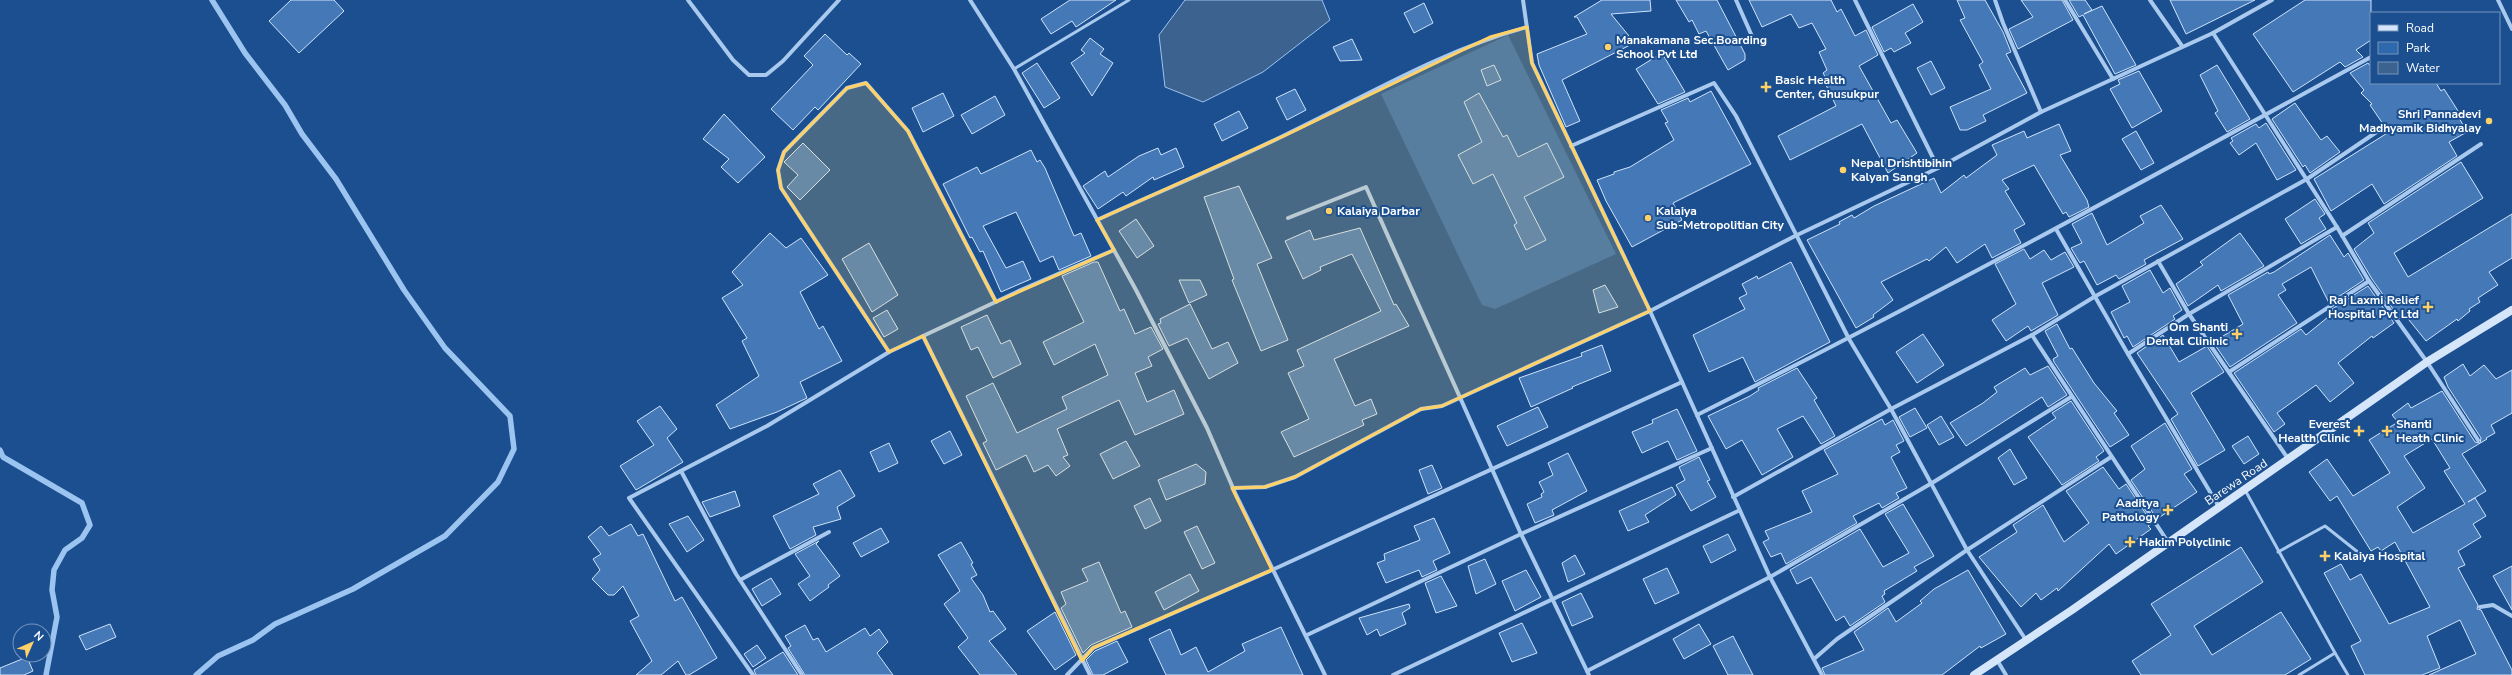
<svg xmlns="http://www.w3.org/2000/svg" width="2512" height="675" viewBox="0 0 2512 675" font-family="'Nunito Sans',sans-serif">
<style>
.green{fill:#2e69ad}
.water{fill:#3c6290;stroke:#9cc4f0}
.lines{fill:none;stroke-linecap:round;stroke-linejoin:round}
.stream{stroke:#9cc4f0;stroke-width:5.5}
.building{fill:#4478b7;stroke:#cfe3fa;fill-rule:evenodd}
.lane{stroke:#a9c9ee;stroke-width:3}
.street{stroke:#a9c9ee;stroke-width:4}
.secondary{stroke:#d6e6fa;stroke-width:8}
.marked{fill:#ffd166;fill-opacity:0.2;stroke:#ffd166;stroke-width:3;stroke-linejoin:round}
.poi-dot{fill:#ffd166;stroke:#1b4f8f;stroke-width:1.5}
.labels{text-anchor:middle;stroke-width:4;stroke-linejoin:round;paint-order:stroke}
.poi-label{font-size:12px;font-weight:bold;fill:#fff;stroke:#1b4f8f;text-anchor:start}
.street-label{font-size:12px;fill:#fff;stroke:#1b4f8f}
</style>
<rect width="100%" height="100%" fill="#1b4f8f"/>
<polygon class="green" points="1508,35 1616,254 1495,309 1482,305 1381,94"/>
<polygon class="water" points="1185,0 1322,0 1330,20 1263,72 1203,102 1165,87 1159,35"/>
<g class="lines">
<g class="stream">
<polyline points="0,450 3,457 82,503 90,525 82,538 65,550 54,570 52,590 57,617 46,675"/>
<polyline points="196,675 218,656 253,640 275,624 353,589 445,536 498,482 514,449 510,416 445,348 404,290 336,179 302,134 285,105 245,53 212,0"/>
</g>
</g>
<g class="building">
<polygon points="291,0 334,0 344,11 299,53 269,21"/>
<polygon points="1070,0 1116,0 1076,27 1072,21 1051,34 1041,19"/>
<polygon points="1602,0 1650,0 1651,11 1611,14 1629,36 1628,37 1632,44 1562,80 1580,121 1566,127 1539,65 1537,54 1587,34 1577,17 1574,17"/>
<polygon points="1676,0 1717,0 1745,54 1745,60 1728,70 1706,31 1699,34 1692,20 1689,22"/>
<polygon points="1749,0 1831,0 1837,12 1841,9 1855,36 1866,30 1878,55 1859,66 1891,123 1897,120 1917,153 1888,173 1862,124 1790,160 1778,136 1836,106 1826,85 1829,84 1823,73 1827,70 1819,52 1826,49 1812,23 1799,28 1791,14 1762,27"/>
<polygon points="1957,0 1985,0 2003,32 2011,52 2006,54 2027,93 1983,115 1986,121 1967,130 1960,130 1950,107 1991,89 1979,65 1983,62 1960,20 1965,18"/>
<polygon points="2021,0 2062,0 2073,20 2018,49 2009,29 2033,17"/>
<polygon points="2069,0 2085,0 2092,10 2084,14 2102,6 2136,65 2115,74 2083,15 2079,17"/>
<polygon points="2170,0 2255,0 2186,34"/>
<polygon points="2305,0 2371,0 2371,40 2356,50 2363,57 2345,67 2340,62 2293,92 2253,34"/>
<polygon points="1424,3 1433,23 1414,33 1404,13"/>
<polygon points="1913,4 1923,22 1905,33 1911,43 1894,52 1891,48 1884,52 1872,27"/>
<polygon points="825,34 847,55 849,53 861,64 818,110 815,107 793,130 771,109 813,65 804,56"/>
<polygon points="1090,38 1104,49 1100,54 1113,63 1092,96 1071,63 1085,53 1081,50"/>
<polygon points="1352,39 1362,60 1340,61 1333,47"/>
<polygon points="1662,53 1685,92 1658,104 1636,69"/>
<polygon points="1931,61 1945,88 1931,95 1917,68"/>
<polygon points="1037,63 1060,98 1044,108 1022,73"/>
<polygon points="2368,63 2371,67 2371,83 2436,83 2441,91 2444,89 2460,114 2458,116 2467,132 2449,142 2457,156 2384,204 2372,184 2331,211 2314,179 2389,132 2387,125 2383,124 2370,105 2372,104 2361,93 2364,90 2350,73"/>
<polygon points="1494,65 1501,80 1487,86 1481,70"/>
<polygon points="2217,65 2250,119 2227,132 2215,113 2218,111 2200,75"/>
<polygon points="2139,71 2162,111 2132,128 2110,89 2120,84 2118,80"/>
<polygon points="1295,89 1306,110 1287,120 1276,98"/>
<polygon points="1711,91 1751,164 1673,203 1682,220 1632,247 1606,201 1597,180 1614,174 1614,172 1630,167 1674,140 1665,123 1668,122 1661,110 1688,98 1690,102"/>
<polygon points="943,93 954,116 923,132 912,108"/>
<polygon points="1479,93 1503,137 1507,135 1518,157 1547,143 1564,177 1524,197 1546,240 1526,250 1514,225 1517,223 1493,174 1473,184 1458,155 1482,142 1464,102"/>
<polygon points="995,96 1005,115 972,134 961,115"/>
<polygon points="2295,103 2321,140 2327,136 2340,152 2310,173 2305,165 2303,167 2272,119"/>
<polygon points="1239,111 1248,128 1222,141 1214,124"/>
<polygon points="724,114 765,157 738,183 721,167 729,159 703,139"/>
<polygon points="2266,123 2296,170 2277,180 2256,143 2239,155 2230,143 2233,141 2231,138 2256,124 2259,128"/>
<polygon points="2059,124 2071,151 2060,155 2087,200 2089,207 2069,217 2066,212 2063,214 2034,165 2002,180 2009,189 2005,191 2025,224 2014,230 2021,243 1992,258 1985,244 1957,263 1946,247 1929,261 1927,259 1881,282 1893,300 1873,315 1874,317 1856,328 1807,240 1840,224 1839,222 1852,215 1854,218 1874,206 1934,178 1941,193 1964,175 1966,178 1997,155 1992,145 2024,131 2027,138"/>
<polygon points="2136,131 2154,163 2141,170 2122,139"/>
<polygon points="803,143 830,170 800,200 787,187 798,175 784,162"/>
<polygon points="1158,148 1161,155 1176,148 1184,167 1154,180 1153,177 1126,196 1123,192 1098,209 1083,186 1105,171 1108,177 1139,156"/>
<polygon points="1031,150 1037,162 1040,160 1045,168 1074,236 1081,233 1091,256 1059,270 1053,256 1040,262 1016,212 983,226 1006,268 1023,261 1031,279 1001,292 983,251 980,252 972,237 970,238 943,184 977,167 981,174"/>
<polygon points="2461,162 2483,198 2394,253 2408,277 2512,214 2512,258 2489,272 2498,285 2478,298 2480,302 2469,309 2470,311 2458,321 2457,319 2426,341 2405,315 2400,319 2372,279 2354,249 2374,233 2368,223"/>
<polygon points="1239,186 1272,258 1257,264 1288,340 1261,351 1232,280 1234,279 1204,197"/>
<polygon points="2315,199 2325,214 2319,218 2326,229 2301,244 2285,219"/>
<polygon points="2161,205 2183,239 2144,260 2146,264 2119,279 2116,275 2097,285 2084,261 2080,263 2071,248 2082,243 2072,224 2092,213 2107,245 2144,223 2140,216"/>
<polygon points="1136,219 1154,246 1137,258 1119,231"/>
<polygon points="1360,228 1394,305 1396,304 1409,326 1334,359 1355,406 1371,399 1377,414 1362,420 1364,425 1294,457 1281,432 1309,419 1288,373 1304,366 1297,350 1381,311 1352,254 1320,267 1321,270 1303,279 1285,241 1310,230 1314,240"/>
<polygon points="770,233 786,248 801,238 828,275 800,292 819,329 823,326 842,361 800,382 807,398 777,412 730,429 716,405 759,376 742,341 747,338 722,298 743,285 732,272"/>
<polygon points="2240,233 2264,266 2221,291 2218,285 2188,306 2176,284 2203,265 2200,262"/>
<polygon points="2330,235 2344,257 2348,253 2364,280 2329,303 2311,267 2282,284 2286,290 2278,295 2297,323 2230,367 2213,342 2243,324 2228,295 2268,272 2269,274 2274,272"/>
<polygon points="869,243 898,295 872,312 842,259"/>
<polygon points="2024,249 2030,259 2044,250 2051,260 2065,252 2074,267 2042,283 2058,315 2031,331 2028,326 2006,341 1992,320 2016,304 1995,264"/>
<polygon points="1094,262 1098,262 1120,311 1124,309 1135,334 1151,327 1163,349 1148,357 1152,366 1135,373 1147,402 1174,390 1184,414 1135,435 1119,400 1057,429 1068,455 1063,457 1070,466 1056,476 1048,465 1034,472 1026,455 996,470 983,443 987,441 966,396 993,383 1017,433 1067,409 1062,397 1108,375 1095,344 1054,365 1043,342 1084,322 1062,276"/>
<polygon points="1791,262 1830,342 1755,382 1743,357 1709,372 1693,335 1745,309 1739,298 1747,294 1742,284 1757,276 1758,279"/>
<polygon points="2150,270 2163,293 2170,288 2182,310 2173,316 2175,319 2133,347 2127,336 2124,338 2111,312 2130,302 2122,286"/>
<polygon points="1179,280 1200,280 1207,295 1189,303"/>
<polygon points="1605,285 1618,307 1599,313 1593,290"/>
<polygon points="2368,286 2394,323 2373,338 2372,336 2338,363 2354,383 2330,402 2316,385 2277,413 2285,424 2274,432 2234,373 2301,329 2306,335 2333,313 2332,309"/>
<polygon points="1190,304 1212,349 1228,342 1238,363 1209,379 1187,338 1169,346 1158,324 1161,323 1160,319"/>
<polygon points="887,310 898,329 884,337 873,318"/>
<polygon points="987,315 1001,344 1010,340 1021,364 993,378 978,347 971,350 961,327"/>
<polygon points="2057,324 2070,349 2072,348 2094,383 2117,411 2114,413 2129,435 2110,447 2054,362 2053,359 2058,356 2045,331"/>
<polygon points="1923,334 1944,365 1917,383 1896,352"/>
<polygon points="2163,335 2179,362 2207,346 2224,372 2191,393 2225,450 2198,466 2171,419 2178,414 2137,353"/>
<polygon points="1602,345 1611,371 1572,387 1573,388 1531,407 1519,378 1582,356 1581,353"/>
<path d="M 2463,364 L 2470,376 L 2484,365 L 2496,379 L 2512,370 L 2512,413 L 2491,425 L 2495,433 L 2486,438 L 2487,439 L 2462,454 L 2486,491 L 2468,502 L 2475,498 L 2486,516 L 2473,524 L 2481,537 L 2458,551 L 2465,565 L 2458,568 L 2478,605 L 2477,609 L 2481,610 L 2512,670 L 2512,675 L 2429,675 L 2476,654 L 2460,620 L 2427,636 L 2440,668 L 2422,675 L 2365,675 L 2351,646 L 2361,641 L 2324,573 L 2341,564 L 2350,580 L 2361,574 L 2389,624 L 2430,607 L 2395,542 L 2381,551 L 2378,547 L 2371,551 L 2337,496 L 2330,501 L 2309,472 L 2327,459 L 2353,496 L 2390,473 L 2369,440 L 2398,422 L 2392,415 L 2408,403 L 2411,408 L 2442,391 L 2475,442 L 2480,443 L 2481,438 L 2448,387 L 2444,377 ZM 2432,439 L 2450,468 L 2444,471 L 2465,504 L 2413,533 L 2397,507 L 2425,488 L 2404,456 Z"/>
<polygon points="2048,366 2067,395 2048,407 2042,397 1966,446 1950,423 1983,403 1997,392 1994,387 2025,368 2030,375"/>
<polygon points="1797,368 1817,398 1814,400 1835,436 1821,444 1803,416 1777,429 1793,457 1762,475 1742,440 1726,449 1708,416 1750,396 1759,390 1758,388"/>
<polygon points="2071,401 2104,451 2096,457 2099,461 2062,485 2028,437 2056,418 2052,413"/>
<polygon points="660,406 677,429 667,438 683,462 636,490 620,466 654,445 637,421"/>
<polygon points="1538,407 1548,427 1507,446 1497,426"/>
<polygon points="1915,408 1927,428 1910,437 1899,417"/>
<polygon points="1677,409 1697,451 1677,460 1668,441 1642,453 1632,432 1653,423 1652,420"/>
<polygon points="1941,416 1954,437 1939,445 1927,425"/>
<polygon points="1882,419 1885,425 1893,420 1904,441 1896,445 1900,452 1891,457 1907,488 1896,493 1899,498 1882,508 1879,503 1853,516 1857,523 1786,564 1781,553 1771,557 1763,542 1769,539 1765,531 1812,512 1802,491 1838,474 1824,450"/>
<polygon points="2165,423 2192,469 2184,474 2197,492 2157,519 2131,480 2145,469 2131,446"/>
<polygon points="950,431 962,455 944,464 931,441"/>
<polygon points="2248,436 2259,454 2244,464 2232,446"/>
<polygon points="1126,441 1140,466 1113,479 1100,454"/>
<polygon points="889,443 898,463 879,472 870,452"/>
<polygon points="2010,449 2027,478 2014,485 1998,458"/>
<polygon points="1568,453 1587,491 1552,510 1554,515 1535,523 1527,504 1542,497 1541,494 1544,492 1539,482 1553,475 1548,463"/>
<polygon points="1699,457 1710,480 1707,481 1716,497 1691,511 1676,485 1685,480 1679,467"/>
<polygon points="1196,464 1206,472 1205,484 1166,500 1158,480"/>
<polygon points="1432,465 1442,488 1428,494 1419,470"/>
<polygon points="2103,467 2119,489 2126,484 2152,523 2148,526 2151,529 2116,554 2109,544 2058,591 2057,588 2041,600 2036,593 2021,607 1979,557 2017,532 2013,525 2043,505 2064,542 2089,523 2066,491"/>
<polygon points="840,470 855,496 837,507 841,519 813,527 816,535 790,549 773,516 819,494 813,484"/>
<polygon points="1672,487 1676,495 1645,515 1649,522 1628,531 1619,511"/>
<polygon points="735,491 740,506 710,517 702,502"/>
<polygon points="1150,498 1161,521 1145,529 1134,506"/>
<polygon points="1903,504 1934,556 1914,567 1917,571 1884,591 1885,594 1882,596 1885,602 1850,626 1844,616 1836,621 1811,577 1797,584 1790,570 1860,529 1883,567 1909,553 1885,514"/>
<polygon points="688,516 704,540 687,552 669,524"/>
<polygon points="1434,518 1450,553 1433,561 1437,570 1422,577 1419,570 1386,583 1377,563 1385,560 1384,554 1420,540 1414,526"/>
<polygon points="631,524 638,536 643,534 675,601 682,597 717,658 689,675 686,675 678,661 661,675 636,675 652,661 630,621 639,616 623,586 614,595 608,595 592,579 600,570 593,559 601,554 588,537 601,526 609,536"/>
<polygon points="1197,526 1215,563 1202,569 1184,532"/>
<polygon points="881,528 889,542 861,557 853,543"/>
<polygon points="1728,534 1736,550 1711,563 1703,546"/>
<polygon points="819,541 816,544 840,576 828,585 829,587 810,601 798,584 810,576 795,554"/>
<polygon points="961,542 973,563 971,564 977,575 971,578 983,595 990,612 993,611 1006,629 989,641 1017,675 980,675 958,647 968,638 944,604 960,591 938,555"/>
<polygon points="2241,547 2263,582 2194,626 2212,655 2281,612 2311,659 2285,675 2141,675 2132,661 2171,635 2151,604"/>
<polygon points="1575,555 1585,574 1568,582 1562,563"/>
<polygon points="1485,559 1496,584 1476,594 1468,566"/>
<polygon points="1099,562 1121,613 1125,611 1132,627 1091,645 1083,653 1061,608 1066,604 1061,592 1088,581 1082,569"/>
<polygon points="2512,566 2512,610 2493,576"/>
<polygon points="1667,568 1679,593 1655,604 1643,579"/>
<polygon points="1526,570 1541,597 1515,611 1502,581"/>
<polygon points="1968,570 2006,634 1981,648 1980,646 1942,675 1825,675 1822,668 1864,650 1854,632 1888,608 1896,622 1922,603 1920,601 1934,589"/>
<polygon points="1190,574 1199,591 1164,610 1155,592"/>
<polygon points="1441,576 1457,606 1436,613 1425,583"/>
<polygon points="771,578 781,594 762,606 752,589"/>
<polygon points="1581,593 1593,617 1572,626 1562,602"/>
<polygon points="1409,604 1410,608 1402,613 1406,624 1380,636 1377,629 1367,635 1359,618"/>
<polygon points="1055,612 1076,655 1055,670 1027,631"/>
<polygon points="1522,623 1537,653 1512,662 1499,633"/>
<polygon points="110,624 116,637 86,650 79,636"/>
<polygon points="1699,624 1711,644 1684,659 1673,639"/>
<polygon points="805,625 813,640 818,638 826,652 865,628 870,636 879,629 888,642 877,653 893,675 805,675 788,648 791,646 785,636"/>
<polygon points="1281,627 1303,675 1166,675 1149,639 1170,629 1181,655 1196,647 1208,672 1245,651 1242,644"/>
<polygon points="1733,636 1753,675 1728,675 1713,646"/>
<polygon points="1117,641 1128,662 1103,675 1093,675 1086,660 1095,651"/>
<polygon points="757,645 766,658 753,667 744,654"/>
<polygon points="783,652 798,675 756,675 754,670"/>
<polygon points="27,657 33,671 24,675 0,675 0,668"/>
</g>
<g class="lines">
<g class="lane">
<polyline points="1014,69 1129,0"/>
<polyline points="2245,490 2335,653 2299,675"/>
<polyline points="2278,552 2325,526 2364,557"/>
<polyline points="2335,653 2348,675"/>
</g>
<g class="street">
<polyline points="688,0 733,60 749,75 766,75 783,61 839,0"/>
<polyline points="970,0 1014,69 1136,290 1207,428 1236,495 1325,675"/>
<polyline points="1523,0 1532,63 1650,311 1770,577 1822,675"/>
<polyline points="1736,0 1755,43"/>
<polyline points="1855,0 1938,168"/>
<polyline points="1995,0 2003,23 2041,112"/>
<polyline points="2065,0 2113,79"/>
<polyline points="2150,0 2182,46"/>
<polyline points="2498,0 2512,29"/>
<polyline points="2213,33 2337,227 2369,281 2427,362 2478,440"/>
<polyline points="1571,146 1714,83 1736,116 1849,339 1891,409 1967,550 2026,640"/>
<polyline points="1288,218 1366,187 1521,534 1589,675"/>
<path d="M 1097,220 C 1160,191 1225,165 1287,134 C 1366,96 1443,50 1527,27"/>
<polyline points="2056,229 2128,354 2189,314 2337,227"/>
<polyline points="2342,236 2481,144"/>
<polyline points="2158,261 2189,314 2289,460"/>
<polyline points="2032,335 2168,542"/>
<polyline points="923,336 1090,675"/>
<polyline points="889,352 781,188 778,170 784,152 847,88 866,83 908,131 996,302"/>
<polyline points="2128,354 2219,507"/>
<polyline points="2229,372 2369,281"/>
<path d="M 1697,415 C 1925,301 2148,179 2371,57"/>
<polyline points="681,471 736,574 802,675"/>
<polyline points="1234,488 1265,487 1295,477 1421,409 1442,406 1650,311 1795,236 1938,168 2041,112 2213,33 2272,0"/>
<polyline points="1733,497 1891,409 2032,335 2094,297 2307,179 2384,127"/>
<polyline points="740,580 829,532"/>
<polyline points="2480,607 2493,605 2512,616"/>
<polyline points="1307,635 1521,534 1712,448"/>
<polyline points="1814,659 1837,639 1967,550 2111,457"/>
<polyline points="1997,660 2006,675"/>
<polyline points="1587,671 1770,577 1932,483 2071,397"/>
<polyline points="753,675 629,498 767,426 889,352 1023,289 1114,250"/>
<polyline points="1067,675 1093,648 1272,570 1682,382"/>
<polyline points="1393,675 1738,511"/>
</g>
<polyline class="secondary" points="1974,675 2072,610 2427,362 2512,310"/>
</g>
<path class="marked" d="M 1527,27 L 1532,63 L 1650,311 L 1442,406 L 1421,409 L 1295,477 L 1265,487 L 1232,488 L 1272,570 L 1093,648 L 1082,661 L 923,336 L 889,352 L 781,188 L 778,170 L 784,152 L 847,88 L 866,83 L 908,131 L 996,302 L 1114,250 L 1097,220 L 1286,135 L 1490,37 Z"/>
<g class="poi-dot">
<circle cx="1608" cy="47" r="4"/>
<path d="M1764 81h4v4h4v4h-4v4h-4v-4h-4v-4h4z"/>
<circle cx="2489" cy="121" r="4"/>
<circle cx="1843" cy="170" r="4"/>
<circle cx="1329" cy="211" r="4"/>
<circle cx="1648" cy="218" r="4"/>
<path d="M2426 301h4v4h4v4h-4v4h-4v-4h-4v-4h4z"/>
<path d="M2235 328h4v4h4v4h-4v4h-4v-4h-4v-4h4z"/>
<path d="M2357 425h4v4h4v4h-4v4h-4v-4h-4v-4h4z"/>
<path d="M2385 425h4v4h4v4h-4v4h-4v-4h-4v-4h4z"/>
<path d="M2166 504h4v4h4v4h-4v4h-4v-4h-4v-4h4z"/>
<path d="M2128 536h4v4h4v4h-4v4h-4v-4h-4v-4h4z"/>
<path d="M2323 550h4v4h4v4h-4v4h-4v-4h-4v-4h4z"/>
</g>
<g class="labels">
<g class="poi-label">
<text x="1616" y="44">Manakamana Sec.Boarding<tspan x="1616" dy="14">School Pvt Ltd</tspan></text>
<text x="1775" y="84">Basic Health<tspan x="1775" dy="14">Center, Ghusukpur</tspan></text>
<text x="2481" y="118" text-anchor="end">Shri Pannadevi<tspan x="2481" dy="14">Madhyamik Bidhyalay</tspan></text>
<text x="1851" y="167">Nepal Drishtibihin<tspan x="1851" dy="14">Kalyan Sangh</tspan></text>
<text x="1337" y="215">Kalaiya Darbar</text>
<text x="1656" y="215">Kalaiya<tspan x="1656" dy="14">Sub-Metropolitian City</tspan></text>
<text x="2419" y="304" text-anchor="end">Raj Laxmi Relief<tspan x="2419" dy="14">Hospital Pvt Ltd</tspan></text>
<text x="2228" y="331" text-anchor="end">Om Shanti<tspan x="2228" dy="14">Dental Clininic</tspan></text>
<text x="2350" y="428" text-anchor="end">Everest<tspan x="2350" dy="14">Health Clinic</tspan></text>
<text x="2396" y="428">Shanti<tspan x="2396" dy="14">Heath Clinic</tspan></text>
<text x="2159" y="507" text-anchor="end">Aaditya<tspan x="2159" dy="14">Pathology</tspan></text>
<text x="2139" y="546">Hakim Polyclinic</text>
<text x="2334" y="560">Kalaiya Hospital</text>
</g>
<g class="street-label">
<text transform="translate(2236 482) rotate(-34)" y="4">Barewa Road</text>
</g>
</g>
<rect x="2370" y="12" width="130" height="72" fill="#1b4f8f" stroke="#7695bc"/>
<rect x="2378" y="25" width="20" height="6" fill="#d6e6fa" stroke="#7695bc"/>
<text x="2406" y="32" font-size="12" fill="#ffffff">Road</text>
<rect x="2378" y="42" width="20" height="12" fill="#2e69ad" stroke="#7695bc"/>
<text x="2406" y="52" font-size="12" fill="#ffffff">Park</text>
<rect x="2378" y="62" width="20" height="12" fill="#3c6290" stroke="#7695bc"/>
<text x="2406" y="72" font-size="12" fill="#ffffff">Water</text>
<g transform="translate(32 643) rotate(45)"><circle r="19" fill="#1b4f8f" stroke="#7695bc"/>
<path d="M0-3L7 15L0 10L-7 15Z" fill="#ffd166"/>
<text y="-6" font-size="11" font-weight="bold" text-anchor="middle" fill="#ffffff">N</text>
</g>
</svg>
